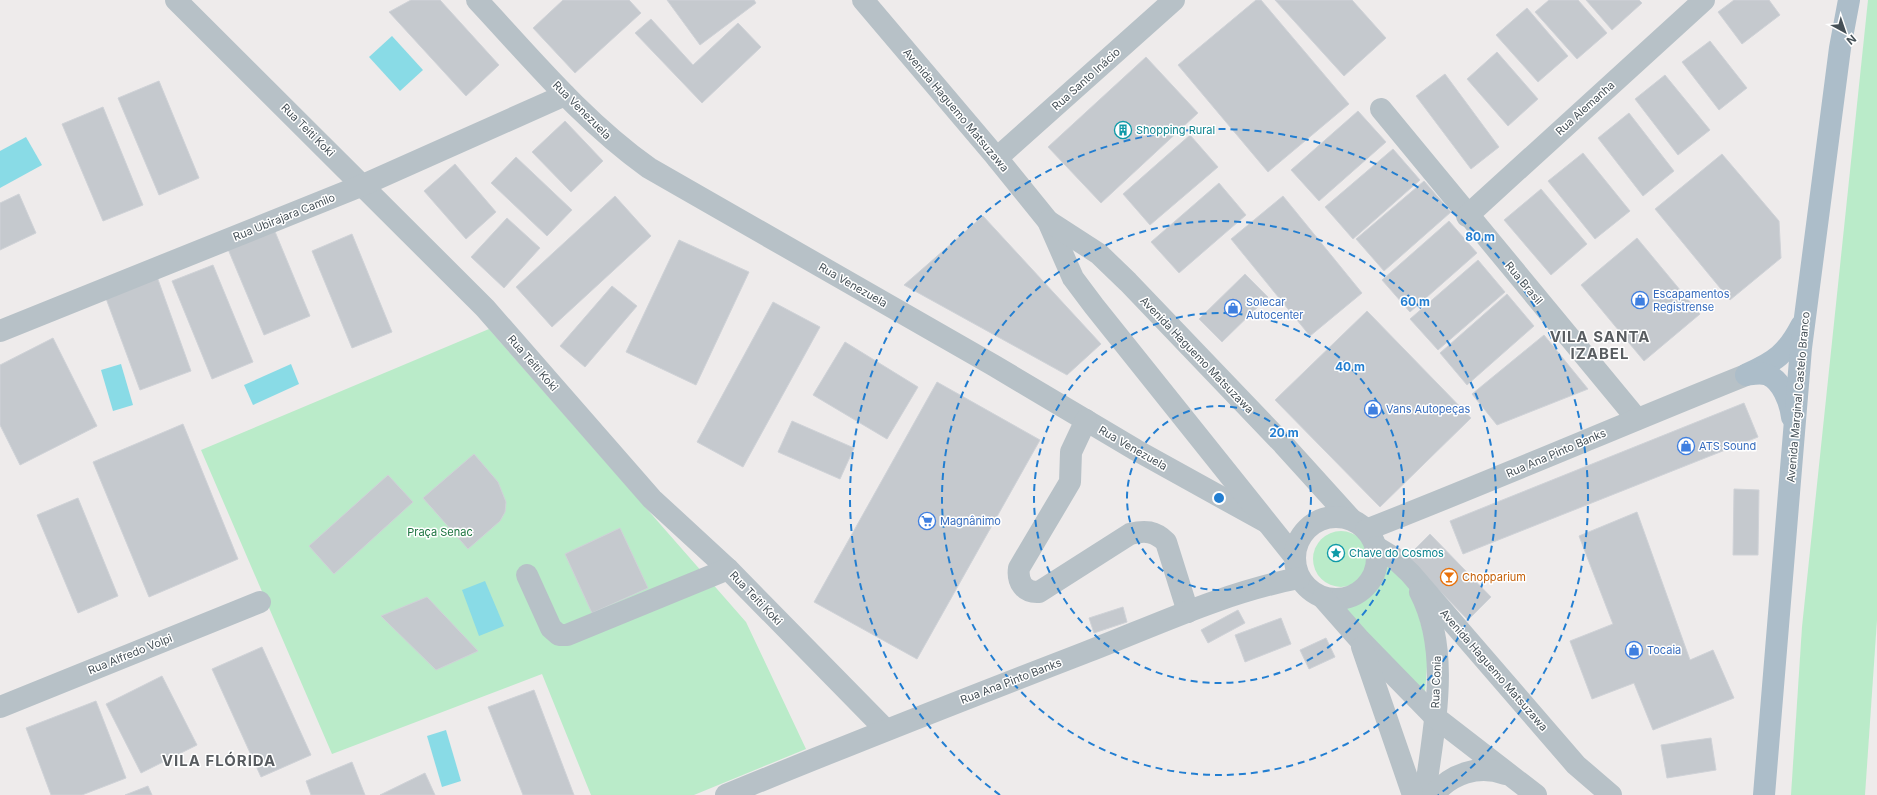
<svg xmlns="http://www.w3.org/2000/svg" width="1877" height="795" viewBox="0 0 1877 795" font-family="Inter,sans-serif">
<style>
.green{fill:#baebc9}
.water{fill:#89dbe6}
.building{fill:#c5c9ce;stroke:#cfd2d7}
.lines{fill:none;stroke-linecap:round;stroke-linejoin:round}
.minor{stroke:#b7c1c7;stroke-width:22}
.major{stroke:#acbdc9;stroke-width:22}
.ring{fill:none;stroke:#227ed1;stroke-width:2;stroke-dasharray:7 5}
.labels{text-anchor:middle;stroke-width:3;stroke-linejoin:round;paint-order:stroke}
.street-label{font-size:11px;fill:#455057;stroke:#fff}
.culture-label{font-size:11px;fill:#0d838f;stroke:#fff;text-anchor:start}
.shop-label{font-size:11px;fill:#366cbe;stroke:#fff;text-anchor:start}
.park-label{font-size:11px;fill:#1b733f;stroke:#fff}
.food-label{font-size:11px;fill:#c56008;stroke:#fff;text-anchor:start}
.district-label{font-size:15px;font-weight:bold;letter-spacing:1px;fill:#585c60;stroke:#fff}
.centre{fill:#227ed1;stroke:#fff;stroke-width:2}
.ring-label{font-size:12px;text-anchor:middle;font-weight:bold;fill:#227ed1;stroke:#fff;stroke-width:3;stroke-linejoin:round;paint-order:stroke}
</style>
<rect width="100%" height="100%" fill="#eeebeb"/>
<g class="green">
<polygon points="1868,0 1877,0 1877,620 1865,795 1791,795 1802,627"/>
<polygon points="489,329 746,622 806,749 694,795 591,795 542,674 332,754 201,450"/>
<circle cx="1341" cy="559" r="28"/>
<path d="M 1388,560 L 1405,580 L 1414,596 L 1428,652 L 1425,694 L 1334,602 C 1366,601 1377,590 1388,560 Z"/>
</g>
<g class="water">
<polygon points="392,36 423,70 400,91 369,57"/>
<polygon points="26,137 42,165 0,188 0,151"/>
<polygon points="121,364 133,405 113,411 101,370"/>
<polygon points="291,364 299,384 253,405 244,385"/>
<polygon points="485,581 504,626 479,636 462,590"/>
<polygon points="446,730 461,781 442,787 427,736"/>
</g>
<g class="building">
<polygon points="411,0 440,0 499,65 466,96 389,12"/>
<polygon points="563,0 629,0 641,13 575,73 533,28"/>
<polygon points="667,0 754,0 756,3 700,45"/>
<polygon points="1256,0 1261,0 1349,104 1268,172 1178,65"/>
<polygon points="1275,0 1352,0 1386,38 1344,76"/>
<polygon points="1549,0 1578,0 1607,33 1577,59 1535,12"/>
<polygon points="1586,0 1639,0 1642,3 1612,30"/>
<polygon points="1734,0 1769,0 1780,15 1742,44 1718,12"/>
<polygon points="1527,8 1568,56 1538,82 1496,35"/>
<polygon points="651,19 693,65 738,23 761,47 702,103 635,33"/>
<polygon points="1710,41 1747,88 1719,110 1682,62"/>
<polygon points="1497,52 1538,99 1508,126 1467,79"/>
<polygon points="1146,57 1198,113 1101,203 1048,147"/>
<polygon points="1445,74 1499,147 1471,169 1416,96"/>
<polygon points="1665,75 1710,130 1678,155 1635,99"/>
<polygon points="159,81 199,178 159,195 118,98"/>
<polygon points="103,107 143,205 103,221 62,124"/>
<polygon points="1358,111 1386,142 1319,201 1291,170"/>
<polygon points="1629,113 1674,171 1643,196 1598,138"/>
<polygon points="565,121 603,161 571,192 532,152"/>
<polygon points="1190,135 1218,167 1150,225 1123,194"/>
<polygon points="1393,149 1420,180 1353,239 1325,207"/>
<polygon points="1583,153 1630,211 1595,239 1548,181"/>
<polygon points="1722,154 1779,221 1781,258 1730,300 1655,209"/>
<polygon points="516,157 572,210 547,236 491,183"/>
<polygon points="455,164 496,212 466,239 424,191"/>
<polygon points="1424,181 1451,212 1384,271 1356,239"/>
<polygon points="1219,183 1246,215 1179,273 1151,242"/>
<polygon points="1541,189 1587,244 1551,275 1504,220"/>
<polygon points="19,194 36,233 0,250 0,203"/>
<polygon points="615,196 651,236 552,327 516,287"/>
<polygon points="1283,196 1362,293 1310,336 1231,239"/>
<polygon points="983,216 1101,344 1067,375 904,285"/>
<polygon points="507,218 540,248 504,288 471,257"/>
<polygon points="1449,221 1477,253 1410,312 1382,280"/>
<polygon points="271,222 310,316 264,335 225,242"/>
<polygon points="352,234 392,332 352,348 312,251"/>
<polygon points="1637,238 1700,314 1644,361 1581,285"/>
<polygon points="679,240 749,272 696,385 626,352"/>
<polygon points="1478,260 1505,292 1438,350 1410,319"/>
<polygon points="213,265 253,362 212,379 172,281"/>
<polygon points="156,274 191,371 140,390 104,293"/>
<polygon points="1245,274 1268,297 1222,342 1199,319"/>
<polygon points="612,286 637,306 585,367 560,346"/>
<polygon points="1507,294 1534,326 1467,385 1440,353"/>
<polygon points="773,302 820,327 743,467 697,442"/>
<polygon points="1367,311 1471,418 1380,507 1275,400"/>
<polygon points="1544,335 1588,389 1497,425 1472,394"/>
<polygon points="53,338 97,426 20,465 0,425 0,365"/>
<polygon points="845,342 918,387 887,439 813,395"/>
<polygon points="937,382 1040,440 917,659 814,602"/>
<polygon points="1744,403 1758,437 1463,554 1450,521"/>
<polygon points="792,421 854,448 840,479 778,452"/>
<polygon points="183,424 238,559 149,597 93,462"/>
<polygon points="474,454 498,482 506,502 505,512 500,521 468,549 423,498"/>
<polygon points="388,475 413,502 334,574 309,546"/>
<polygon points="1734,489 1759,490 1758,555 1733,555"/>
<polygon points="78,498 118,596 78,613 37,515"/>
<polygon points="1637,512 1690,660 1713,650 1734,698 1653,730 1634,683 1592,699 1570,641 1613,624 1579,536"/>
<polygon points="620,528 648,588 592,613 565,554"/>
<polygon points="1430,534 1491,597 1468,620 1407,557"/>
<polygon points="427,597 478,651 436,670 381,616"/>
<polygon points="1123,607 1127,622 1094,633 1089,618"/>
<polygon points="1238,610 1245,623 1208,643 1201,630"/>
<polygon points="1281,618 1291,644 1245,662 1235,635"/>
<polygon points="1326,638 1335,657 1309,669 1300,650"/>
<polygon points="262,647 311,755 261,777 212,669"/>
<polygon points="162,676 197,745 141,773 106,704"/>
<polygon points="534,690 574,795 523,795 488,707"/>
<polygon points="96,701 126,778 82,795 51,795 26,728"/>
<polygon points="1711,738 1716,770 1667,778 1661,745"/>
<polygon points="352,762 365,795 311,795 306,781"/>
<polygon points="425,773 435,795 380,795"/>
<polygon points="148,786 152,795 125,795"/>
</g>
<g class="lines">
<g class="minor">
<polyline points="176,0 485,308 652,499 728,569 886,730"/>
<path d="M 477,0 C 532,59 583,121 649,168 L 993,365 L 1136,450 L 1266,522"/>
<polyline points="863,0 997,158 1048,221 1073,278 1094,306 1294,556"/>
<polyline points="1381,109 1637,419"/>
<polyline points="997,158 1174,0"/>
<polyline points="1467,216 1704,0"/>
<polyline points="1048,221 1099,254 1128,282 1283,444 1351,519"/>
<polyline points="0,331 363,185 565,95"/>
<path d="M 1086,420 L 1071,452 L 1070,482 L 1019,568 C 1017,582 1024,593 1039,592 L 1130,534 C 1145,530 1155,531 1166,542 L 1188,612"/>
<circle cx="1336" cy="558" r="41"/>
<path d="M 1366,530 C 1494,480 1619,426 1746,375"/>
<polyline points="1376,547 1394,558 1410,573 1576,765 1611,795"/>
<polyline points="527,575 551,628 559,635 567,635 728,569"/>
<path d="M 1420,592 C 1452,654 1433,729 1425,795"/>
<polyline points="1323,598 1360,640 1435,717 1536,795"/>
<polyline points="1362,647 1413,795"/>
<polyline points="0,707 260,602"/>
<path d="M 726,795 C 845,746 965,699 1084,653 C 1154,626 1225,592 1299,578"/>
<path d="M 1433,795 C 1451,774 1478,764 1505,774"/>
</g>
<g class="major">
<path d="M 1747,374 C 1775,362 1787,353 1801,326"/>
<path d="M 1746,375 C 1753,374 1761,372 1768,375 C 1782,381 1790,402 1792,417"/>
<polyline points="1764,795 1801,348 1840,48 1849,0"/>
</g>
</g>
<g class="ring">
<circle cx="1219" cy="498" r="92"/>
<circle cx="1219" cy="498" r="185"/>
<circle cx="1219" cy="498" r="277"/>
<path d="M1000 795A369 369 0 1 1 1438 795"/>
</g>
<defs>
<g id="building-ring" transform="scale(0.9)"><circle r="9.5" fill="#fff" stroke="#0f9aa8" stroke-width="1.5"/><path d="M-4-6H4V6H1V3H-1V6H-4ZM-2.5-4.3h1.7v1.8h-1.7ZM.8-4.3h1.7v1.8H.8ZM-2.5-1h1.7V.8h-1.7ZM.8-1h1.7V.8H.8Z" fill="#0f9aa8"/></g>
<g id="shop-ring" transform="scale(0.9)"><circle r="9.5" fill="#fff" stroke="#3f7fe0" stroke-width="1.5"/><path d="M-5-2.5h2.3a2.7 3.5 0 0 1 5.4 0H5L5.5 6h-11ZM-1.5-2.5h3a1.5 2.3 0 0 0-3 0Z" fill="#3f7fe0"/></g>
<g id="supermarket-ring" transform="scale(0.9)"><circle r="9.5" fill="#fff" stroke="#3f7fe0" stroke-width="1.5"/><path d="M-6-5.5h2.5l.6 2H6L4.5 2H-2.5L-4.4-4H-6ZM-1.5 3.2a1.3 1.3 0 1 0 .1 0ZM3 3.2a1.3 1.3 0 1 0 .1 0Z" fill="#3f7fe0"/></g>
<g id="sight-ring" transform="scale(0.9)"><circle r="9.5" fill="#fff" stroke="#0f9aa8" stroke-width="1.5"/><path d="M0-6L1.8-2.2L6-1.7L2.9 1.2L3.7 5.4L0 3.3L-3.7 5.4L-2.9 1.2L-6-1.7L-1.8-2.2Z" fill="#0f9aa8"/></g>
<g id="bar-ring" transform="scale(0.9)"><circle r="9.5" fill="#fff" stroke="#e8710a" stroke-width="1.5"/><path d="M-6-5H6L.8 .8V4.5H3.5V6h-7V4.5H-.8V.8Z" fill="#e8710a"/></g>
</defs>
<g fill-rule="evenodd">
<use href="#building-ring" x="1123" y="130"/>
<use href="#shop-ring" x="1640" y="300"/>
<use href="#shop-ring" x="1233" y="308"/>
<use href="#shop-ring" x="1373" y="409"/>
<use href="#shop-ring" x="1686" y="446"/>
<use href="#supermarket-ring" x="927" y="521"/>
<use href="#sight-ring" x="1336" y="553"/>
<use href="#bar-ring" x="1449" y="577"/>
<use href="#shop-ring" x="1634" y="650"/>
</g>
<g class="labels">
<g class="street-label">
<text transform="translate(1086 79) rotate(-42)" y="4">Rua Santo Inácio</text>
<text transform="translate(1585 108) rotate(-42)" y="4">Rua Alemanha</text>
<text transform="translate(582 110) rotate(45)" y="4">Rua Venezuela</text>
<text transform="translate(956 110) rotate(50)" y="4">Avenida Haguemo Matsuzawa</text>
<text transform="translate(308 130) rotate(45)" y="4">Rua Teiti Koki</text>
<text transform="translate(284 217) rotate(-22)" y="4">Rua Ubirajara Camilo</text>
<text transform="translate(1524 283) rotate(50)" y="4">Rua Brasil</text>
<text transform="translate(853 285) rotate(30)" y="4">Rua Venezuela</text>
<text transform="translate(1197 355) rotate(46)" y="4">Avenida Haguemo Matsuzawa</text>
<text transform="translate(533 363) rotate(49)" y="4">Rua Teiti Koki</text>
<text transform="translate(1798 397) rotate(-85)" y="4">Avenida Marginal Castelo Branco</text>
<text transform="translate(1133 448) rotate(30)" y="4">Rua Venezuela</text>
<text transform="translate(1556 453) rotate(-23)" y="4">Rua Ana Pinto Banks</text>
<text transform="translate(756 598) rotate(46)" y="4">Rua Teiti Koki</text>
<text transform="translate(130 654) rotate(-22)" y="4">Rua Alfredo Volpi</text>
<text transform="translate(1494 670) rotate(49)" y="4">Avenida Haguemo Matsuzawa</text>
<text transform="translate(1011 681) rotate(-21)" y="4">Rua Ana Pinto Banks</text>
<text transform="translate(1436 682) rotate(-88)" y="4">Rua Conia</text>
</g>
<g class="culture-label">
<text x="1136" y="134">Shopping Rural</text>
<text x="1349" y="557">Chave do Cosmos</text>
</g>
<g class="shop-label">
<text x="1653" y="298">Escapamentos<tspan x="1653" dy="13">Registrense</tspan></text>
<text x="1246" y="306">Solecar<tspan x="1246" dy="13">Autocenter</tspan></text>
<text x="1386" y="413">Vans Autopeças</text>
<text x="1699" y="450">ATS Sound</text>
<text x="940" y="525">Magnânimo</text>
<text x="1647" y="654">Tocaia</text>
</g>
<g class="park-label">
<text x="440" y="536">Praça Senac</text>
</g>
<g class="food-label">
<text x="1462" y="581">Chopparium</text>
</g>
<g class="district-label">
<text x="1600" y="342">VILA SANTA<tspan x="1600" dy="17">IZABEL</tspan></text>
<text x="219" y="766">VILA FLÓRIDA</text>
</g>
</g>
<circle cx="1219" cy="498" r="6" class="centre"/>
<g class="ring-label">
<text x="1480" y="241">80 m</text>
<text x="1415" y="306">60 m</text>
<text x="1350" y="371">40 m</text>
<text x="1284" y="437">20 m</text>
</g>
<g transform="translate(1845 32) rotate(140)" stroke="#ffffff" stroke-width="3" paint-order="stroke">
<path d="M0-3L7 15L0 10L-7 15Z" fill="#455057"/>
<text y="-6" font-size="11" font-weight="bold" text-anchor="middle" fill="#455057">N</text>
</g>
</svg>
